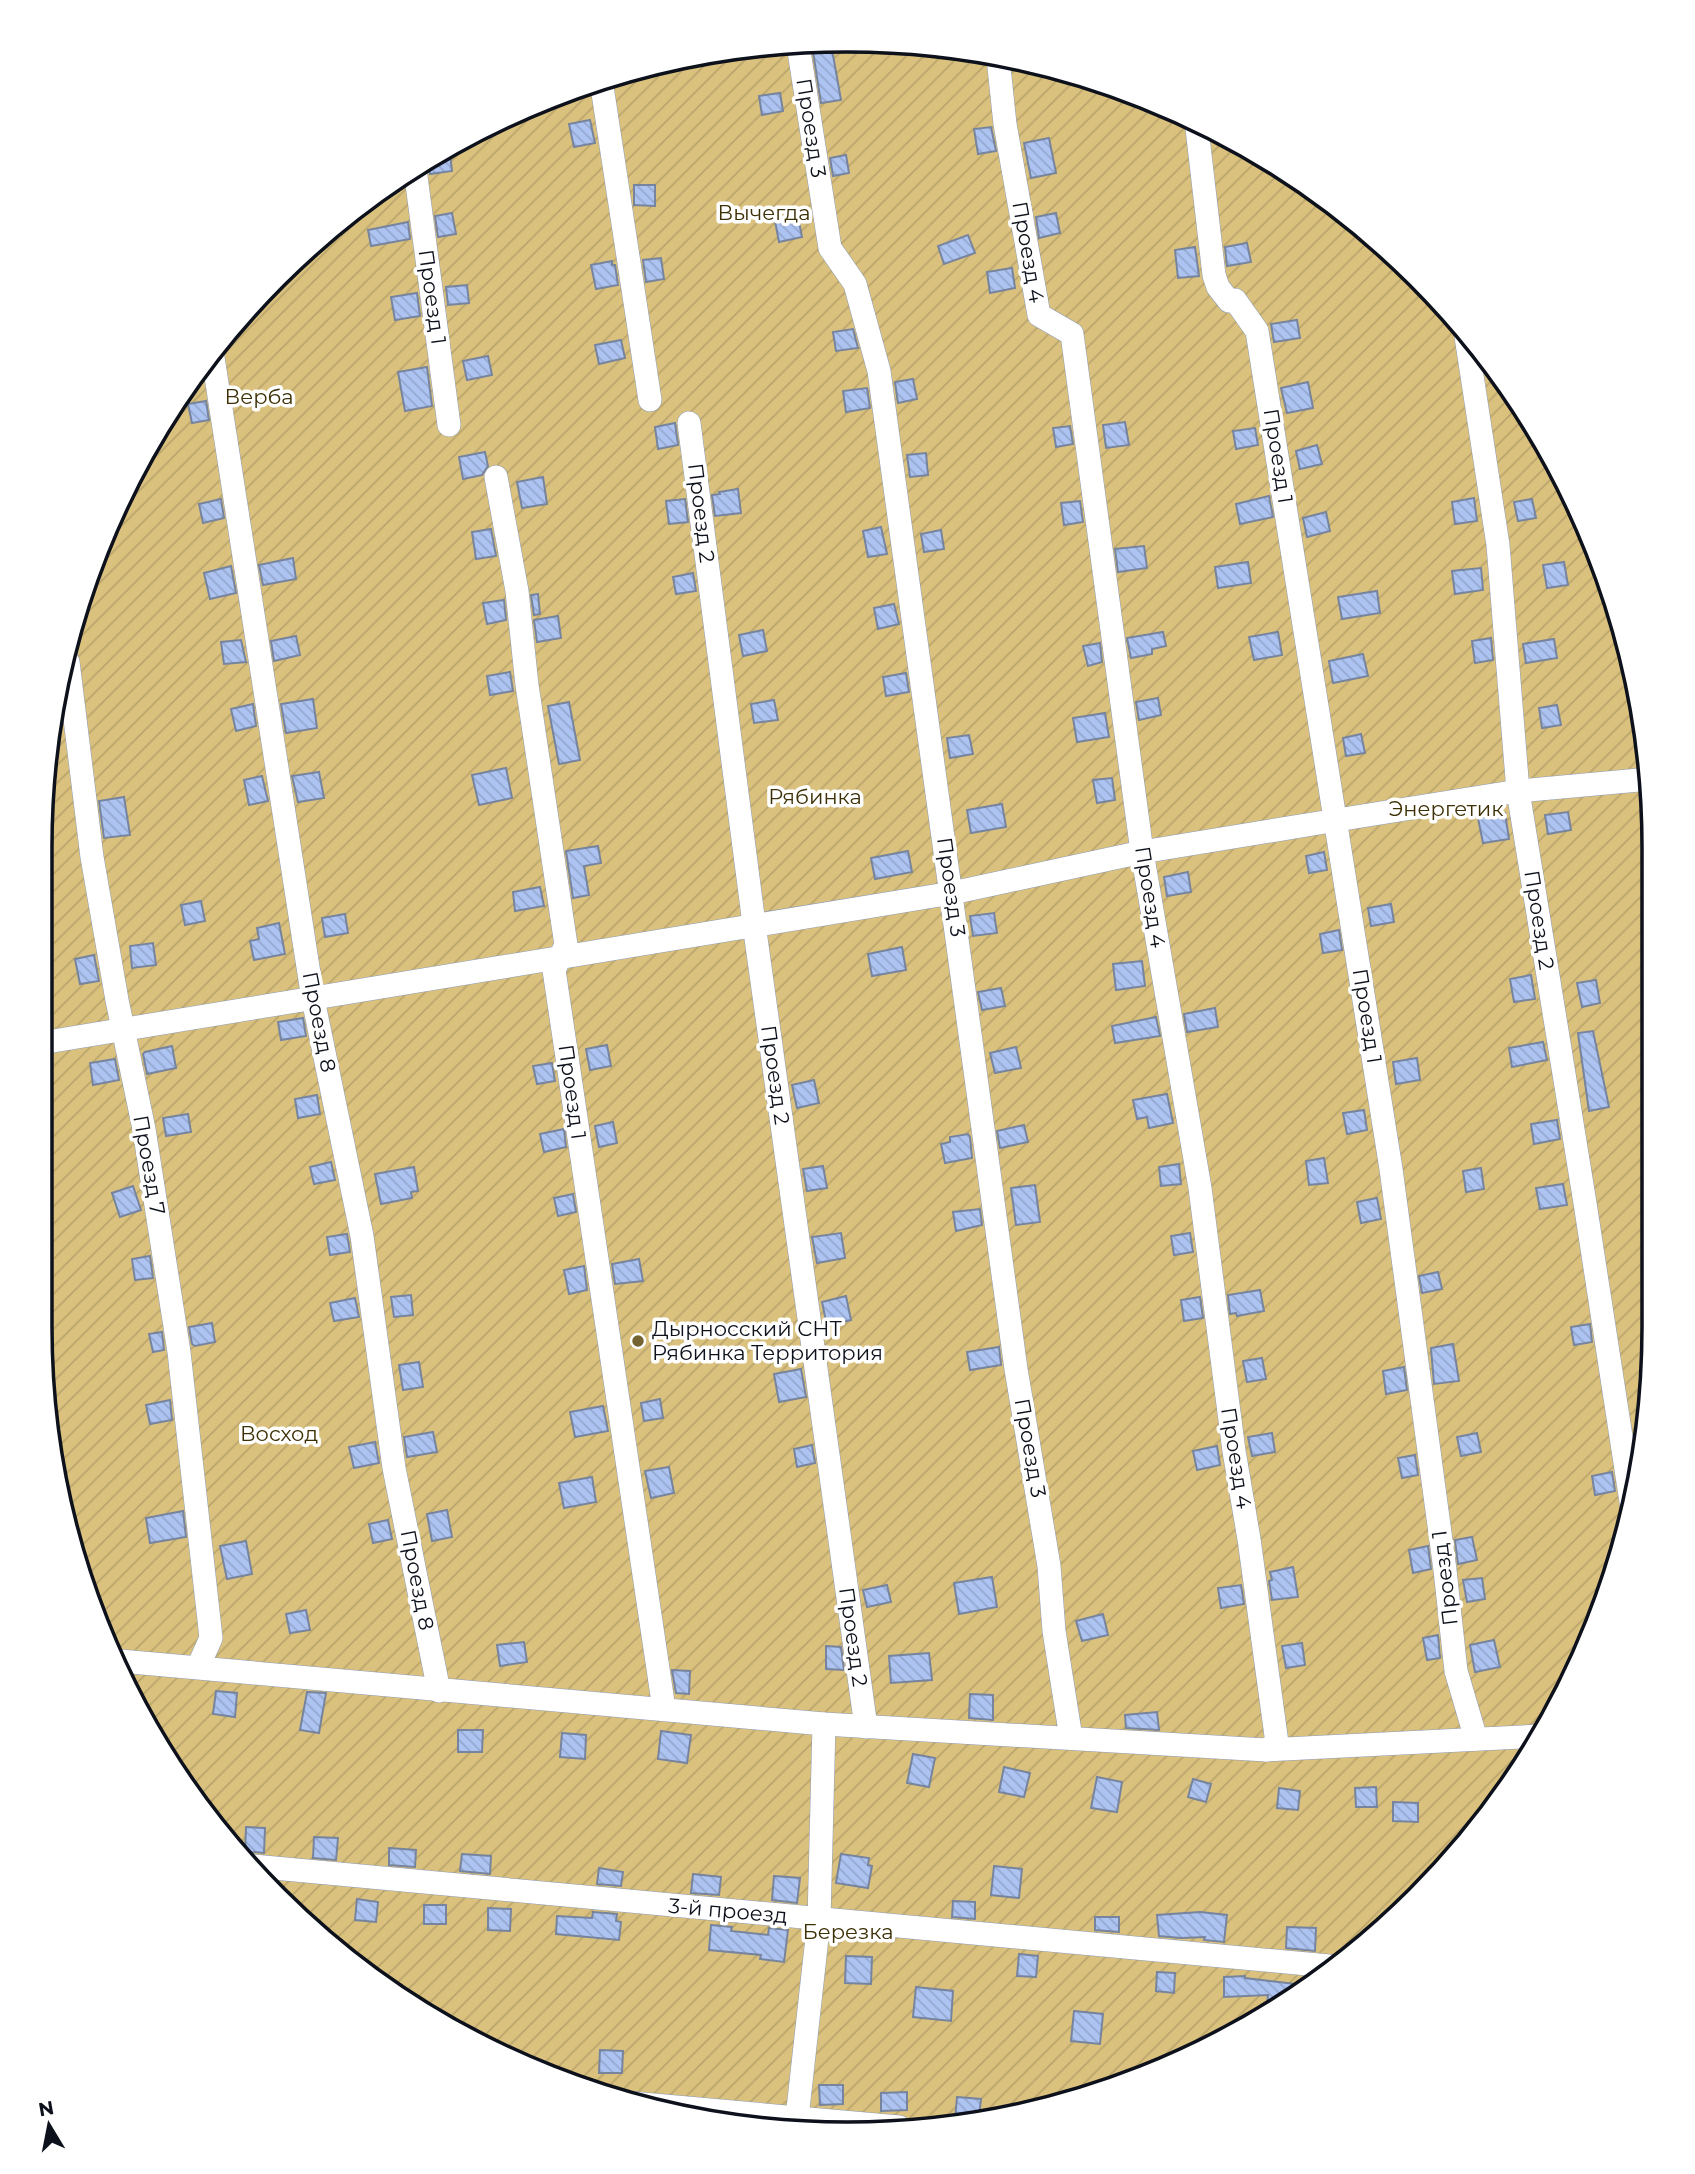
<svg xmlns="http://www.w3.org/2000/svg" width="1695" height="2174" viewBox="0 0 1695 2174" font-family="Montserrat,sans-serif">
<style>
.garden{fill:url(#garden-furrows)}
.building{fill:url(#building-back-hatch);stroke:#77849e;stroke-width:2}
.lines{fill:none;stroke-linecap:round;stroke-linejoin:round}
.minor-casing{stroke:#8e9cb7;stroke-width:24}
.minor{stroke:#fff;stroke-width:23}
.poi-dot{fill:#756331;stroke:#fff;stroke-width:2.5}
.labels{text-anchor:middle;stroke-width:7;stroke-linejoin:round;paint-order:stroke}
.street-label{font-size:21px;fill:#0d111b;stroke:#fff}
.park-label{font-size:21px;fill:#3d3006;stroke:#fff}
.poi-label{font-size:21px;fill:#0d111b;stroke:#fff;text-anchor:start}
.rim{fill:none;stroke:#0d111b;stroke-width:3.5}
</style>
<defs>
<pattern id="garden-furrows" width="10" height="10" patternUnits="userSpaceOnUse" patternTransform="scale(1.75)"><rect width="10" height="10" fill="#dac17e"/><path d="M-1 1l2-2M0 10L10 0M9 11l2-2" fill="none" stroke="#baa56c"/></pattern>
<pattern id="building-back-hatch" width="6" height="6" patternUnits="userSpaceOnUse" patternTransform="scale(1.75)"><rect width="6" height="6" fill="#adc4f2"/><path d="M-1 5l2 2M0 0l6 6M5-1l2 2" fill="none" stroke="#94a7cf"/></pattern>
</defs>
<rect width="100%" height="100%" fill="#d1dffc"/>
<polygon class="garden" points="900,42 1056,68 1204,123 1339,207 1454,315 1546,444 1612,588 1653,794 1655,1327 1639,1484 1593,1635 1518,1775 1418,1898 1251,2025 1057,2106 848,2134 639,2106 444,2026 277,1898 149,1730 68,1536 40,1326 42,795 83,588 148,444 207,356 316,240 444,149 588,83 742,47"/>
<g class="building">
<polygon points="831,44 841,100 821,103 812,45"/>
<polygon points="780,93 783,111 762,115 759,96"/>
<polygon points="590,120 595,143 574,147 569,124"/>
<polygon points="991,127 996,151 978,154 974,129"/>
<polygon points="1049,138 1056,173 1031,178 1024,143"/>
<polygon points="449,146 452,171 430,174 428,159"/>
<polygon points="846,155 849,173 833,176 830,158"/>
<polygon points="634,185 655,185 655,206 634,205"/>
<polygon points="452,213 456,234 438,237 435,216"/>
<polygon points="1056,213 1060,233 1039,238 1036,217"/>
<polygon points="798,217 802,237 779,242 775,221"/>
<polygon points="408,222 410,239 371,246 368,230"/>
<polygon points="968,235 975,253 944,264 938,246"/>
<polygon points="1247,243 1251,262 1227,266 1225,247"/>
<polygon points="1195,247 1199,276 1178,278 1175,250"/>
<polygon points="661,258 664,279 646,282 643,260"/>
<polygon points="612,261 612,265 615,265 618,285 596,289 591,265"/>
<polygon points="1012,268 1015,288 990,293 987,272"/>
<polygon points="467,285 469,303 448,305 446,287"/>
<polygon points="417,293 420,316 395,320 391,297"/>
<polygon points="1297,320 1300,338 1274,342 1271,324"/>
<polygon points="853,329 858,348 836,351 833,332"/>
<polygon points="621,340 625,358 599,364 595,345"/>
<polygon points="488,356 492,375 467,380 463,361"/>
<polygon points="427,367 432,406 405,411 398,372"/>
<polygon points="913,379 917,399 898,403 895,382"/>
<polygon points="1308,382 1313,408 1287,413 1281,388"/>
<polygon points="867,388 870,408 846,412 843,391"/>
<polygon points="206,401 209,420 192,423 188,404"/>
<polygon points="1125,422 1129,445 1106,448 1103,425"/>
<polygon points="675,423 678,445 658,449 655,427"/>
<polygon points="1070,426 1073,444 1056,447 1053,428"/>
<polygon points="1255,428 1258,445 1236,449 1233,431"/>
<polygon points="1317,445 1322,464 1300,469 1296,451"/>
<polygon points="485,452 488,466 482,475 463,479 459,457"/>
<polygon points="926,453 928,475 910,477 907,455"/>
<polygon points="543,477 547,504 522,508 517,482"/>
<polygon points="738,489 741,513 715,516 712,495 720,494 719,492"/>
<polygon points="1269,496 1273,517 1240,524 1236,504"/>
<polygon points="1474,498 1477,521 1455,524 1452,502"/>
<polygon points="221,499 224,518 203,523 199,504"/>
<polygon points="685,499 688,522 669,524 666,501"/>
<polygon points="1532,499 1536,518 1518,521 1514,502"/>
<polygon points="1080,501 1083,522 1064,525 1061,503"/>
<polygon points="1326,512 1330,531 1307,537 1303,518"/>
<polygon points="881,527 887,554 868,557 863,531"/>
<polygon points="491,529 496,556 476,559 472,532"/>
<polygon points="941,530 944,549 924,552 921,534"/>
<polygon points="1144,546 1147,568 1118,572 1115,549"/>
<polygon points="293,558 296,579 263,585 259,565"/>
<polygon points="1248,562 1251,583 1218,588 1215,567"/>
<polygon points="1564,562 1568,585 1547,588 1543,565"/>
<polygon points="231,566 236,593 210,599 204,573"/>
<polygon points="1481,568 1483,590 1455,594 1452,571"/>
<polygon points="693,573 696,591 676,594 673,577"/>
<polygon points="1377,591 1380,613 1342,619 1338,597"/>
<polygon points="538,594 540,614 534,615 531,595"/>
<polygon points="504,600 506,620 487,624 483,603"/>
<polygon points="894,604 899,624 878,629 874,608"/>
<polygon points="558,616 561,638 537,642 534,620"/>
<polygon points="763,630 767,651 743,656 739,635"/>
<polygon points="1163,632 1166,646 1152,649 1152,654 1131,658 1127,638"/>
<polygon points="1278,632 1282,655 1254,660 1249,637"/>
<polygon points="296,636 300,655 274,661 271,641"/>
<polygon points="1491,638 1493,660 1475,663 1472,641"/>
<polygon points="1554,639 1557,658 1526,663 1523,644"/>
<polygon points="241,640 246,662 224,664 221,642"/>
<polygon points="1100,643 1102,662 1088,666 1083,646"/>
<polygon points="1363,654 1368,676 1333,683 1329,661"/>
<polygon points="510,672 513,691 490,695 487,676"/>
<polygon points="906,673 909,692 886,696 883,677"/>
<polygon points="1158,698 1161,715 1139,720 1136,702"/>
<polygon points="313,699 317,728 286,733 281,704"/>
<polygon points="774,700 778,720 754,723 751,704"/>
<polygon points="569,702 580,760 559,764 548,706"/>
<polygon points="253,704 256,726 236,731 231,709"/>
<polygon points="1557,705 1561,725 1542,728 1539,708"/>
<polygon points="1105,713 1109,737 1077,742 1073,718"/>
<polygon points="1361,734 1365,753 1346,756 1343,738"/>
<polygon points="969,735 973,754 950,758 947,738"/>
<polygon points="506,768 512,798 479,805 472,775"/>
<polygon points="319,772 324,798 298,802 292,776"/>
<polygon points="262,776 268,801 249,805 244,780"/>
<polygon points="1112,778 1115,800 1097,803 1093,780"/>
<polygon points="124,797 130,835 104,838 99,801"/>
<polygon points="1002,804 1006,827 971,833 967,810"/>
<polygon points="1568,812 1571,830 1548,834 1545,815"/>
<polygon points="1505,813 1509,839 1483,843 1478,818"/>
<polygon points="598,846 601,863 584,866 589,895 573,898 566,851"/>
<polygon points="908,851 912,872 875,879 871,858"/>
<polygon points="1324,852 1327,870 1309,873 1306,856"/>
<polygon points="1188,872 1191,892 1167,896 1164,877"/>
<polygon points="540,887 544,906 515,911 513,892"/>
<polygon points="201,901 205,921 185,925 181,905"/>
<polygon points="1391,904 1394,922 1371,926 1368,908"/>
<polygon points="994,913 997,933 973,936 970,916"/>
<polygon points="345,914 348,933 325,937 322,918"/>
<polygon points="279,923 285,954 254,960 250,941 259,939 257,928"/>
<polygon points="1339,930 1342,950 1323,953 1320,934"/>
<polygon points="153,943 156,965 132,968 130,946"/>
<polygon points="902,947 906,970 872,976 868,954"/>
<polygon points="94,955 99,981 80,984 75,959"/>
<polygon points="1142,961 1145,986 1116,990 1113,964"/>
<polygon points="1531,975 1535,999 1514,1002 1510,979"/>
<polygon points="1596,980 1600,1003 1582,1007 1577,983"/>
<polygon points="1001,988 1005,1006 982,1010 978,992"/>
<polygon points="1215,1008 1218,1027 1187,1032 1184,1014"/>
<polygon points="1156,1017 1160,1036 1115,1043 1112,1026"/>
<polygon points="303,1018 306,1036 281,1040 278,1022"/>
<polygon points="1593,1031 1609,1107 1589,1111 1578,1033"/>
<polygon points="1543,1042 1547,1060 1512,1067 1509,1048"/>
<polygon points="607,1045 611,1066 590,1070 586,1049"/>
<polygon points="172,1046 176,1068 147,1074 143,1054 145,1052"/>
<polygon points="1016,1047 1021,1068 995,1073 990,1053"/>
<polygon points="1417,1058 1420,1080 1396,1084 1393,1062"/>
<polygon points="115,1059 119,1080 93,1085 90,1063"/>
<polygon points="552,1063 555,1081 537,1084 533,1066"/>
<polygon points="814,1080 819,1103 797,1108 792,1085"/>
<polygon points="1167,1094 1173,1123 1149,1128 1147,1117 1137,1119 1133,1100"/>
<polygon points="317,1095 320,1114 298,1118 295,1099"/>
<polygon points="1364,1110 1367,1130 1347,1134 1343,1113"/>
<polygon points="188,1114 191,1132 166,1136 163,1118"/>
<polygon points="1557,1120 1560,1139 1534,1144 1531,1124"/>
<polygon points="613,1122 617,1143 599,1147 595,1126"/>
<polygon points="1024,1125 1028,1142 1000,1148 997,1131"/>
<polygon points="564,1129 566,1147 544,1152 540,1134"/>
<polygon points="968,1134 970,1137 972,1158 945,1163 941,1144 950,1142 950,1137"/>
<polygon points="1324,1158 1328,1183 1309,1185 1306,1161"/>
<polygon points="331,1162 335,1180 314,1184 310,1167"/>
<polygon points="1179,1164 1181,1184 1161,1186 1159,1167"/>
<polygon points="823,1166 827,1188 807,1191 803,1169"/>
<polygon points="414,1167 418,1191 411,1192 412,1198 381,1204 375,1174"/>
<polygon points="1481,1168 1484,1189 1466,1192 1463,1171"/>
<polygon points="1563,1184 1567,1205 1540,1209 1536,1188"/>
<polygon points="1035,1185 1040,1222 1016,1225 1011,1188"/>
<polygon points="133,1186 141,1210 120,1217 112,1193"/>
<polygon points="573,1194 576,1212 558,1216 554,1198"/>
<polygon points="1377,1198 1381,1219 1361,1223 1357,1202"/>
<polygon points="980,1209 982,1225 956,1231 953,1212"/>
<polygon points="841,1233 845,1258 817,1263 812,1237"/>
<polygon points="1190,1233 1193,1252 1174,1255 1171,1236"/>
<polygon points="347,1234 350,1252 330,1255 327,1237"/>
<polygon points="150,1256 153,1278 135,1280 132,1259"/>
<polygon points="639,1259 643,1281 615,1284 612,1264"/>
<polygon points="584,1266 587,1290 569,1294 564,1270"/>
<polygon points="1438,1272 1442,1289 1422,1293 1419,1276"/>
<polygon points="1260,1290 1264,1311 1237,1316 1236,1313 1230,1314 1228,1295"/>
<polygon points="411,1295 413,1315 394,1317 391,1297"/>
<polygon points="846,1296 851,1320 827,1326 822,1302"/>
<polygon points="1200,1297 1203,1318 1184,1321 1181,1300"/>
<polygon points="355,1298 359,1317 334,1321 330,1303"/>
<polygon points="212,1323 215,1342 195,1346 192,1344 189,1327"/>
<polygon points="1590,1324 1592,1342 1574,1345 1571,1327"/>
<polygon points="162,1332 164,1350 153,1352 149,1334"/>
<polygon points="1453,1344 1459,1381 1434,1384 1431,1348"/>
<polygon points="999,1347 1001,1365 970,1370 967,1352"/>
<polygon points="1262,1358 1266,1379 1247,1382 1243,1361"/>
<polygon points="419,1362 423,1387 403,1390 399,1365"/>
<polygon points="1404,1367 1407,1390 1386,1394 1383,1371"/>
<polygon points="801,1369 806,1397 779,1402 774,1374"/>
<polygon points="660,1399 663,1418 644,1421 641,1403"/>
<polygon points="170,1400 172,1420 150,1424 146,1405"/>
<polygon points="603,1406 608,1431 575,1437 570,1412"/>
<polygon points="433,1432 437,1452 407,1457 404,1437"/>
<polygon points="1272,1433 1275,1452 1252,1456 1248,1437"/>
<polygon points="1477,1433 1481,1452 1461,1456 1457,1437"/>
<polygon points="375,1442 379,1463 354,1468 349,1447"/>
<polygon points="812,1445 815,1463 797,1467 794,1449"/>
<polygon points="1217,1446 1220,1465 1197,1470 1193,1451"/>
<polygon points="1415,1455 1418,1475 1402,1478 1398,1458"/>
<polygon points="669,1467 674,1493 651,1498 645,1471"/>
<polygon points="1612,1472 1615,1491 1595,1495 1592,1476"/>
<polygon points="592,1477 596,1502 564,1508 559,1483"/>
<polygon points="447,1510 452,1537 432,1541 427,1514"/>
<polygon points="183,1511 186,1537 150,1543 146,1518"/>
<polygon points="388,1520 392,1539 373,1543 369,1524"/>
<polygon points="1472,1537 1477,1560 1458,1564 1455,1540"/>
<polygon points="246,1541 252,1574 227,1579 220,1546"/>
<polygon points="1428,1546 1431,1569 1413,1573 1409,1550"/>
<polygon points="1293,1567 1298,1597 1272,1600 1269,1581 1272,1580 1270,1572"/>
<polygon points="992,1577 997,1607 959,1614 954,1583"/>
<polygon points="1482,1578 1485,1599 1467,1602 1463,1580"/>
<polygon points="887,1585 891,1602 867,1607 863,1590"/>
<polygon points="1241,1585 1244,1604 1221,1608 1218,1588"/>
<polygon points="306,1610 310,1630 290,1633 286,1614"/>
<polygon points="1103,1614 1108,1635 1082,1641 1076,1621"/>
<polygon points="1438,1635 1440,1658 1427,1660 1423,1638"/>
<polygon points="1494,1640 1500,1667 1475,1672 1470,1645"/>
<polygon points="524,1642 527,1662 500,1666 497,1645"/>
<polygon points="1302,1643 1305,1665 1286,1668 1282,1646"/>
<polygon points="826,1646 841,1647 844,1670 826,1669"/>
<polygon points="929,1653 932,1680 891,1683 889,1656"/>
<polygon points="672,1670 690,1671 689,1694 676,1693"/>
<polygon points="216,1691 237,1693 235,1717 213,1714"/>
<polygon points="307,1692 326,1693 319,1733 300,1730"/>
<polygon points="970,1694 993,1695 993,1720 969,1718"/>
<polygon points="1157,1712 1159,1730 1126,1728 1125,1715"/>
<polygon points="458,1730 483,1730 482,1752 458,1752"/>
<polygon points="661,1731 691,1735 687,1763 658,1759"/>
<polygon points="562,1733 586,1735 585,1759 560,1757"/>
<polygon points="913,1754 935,1758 929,1787 907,1783"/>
<polygon points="1004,1767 1030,1773 1024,1797 999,1792"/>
<polygon points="1097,1777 1122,1782 1117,1812 1091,1808"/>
<polygon points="1193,1779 1211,1784 1206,1802 1188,1797"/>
<polygon points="1376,1787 1377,1807 1356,1807 1355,1788"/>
<polygon points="1279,1788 1300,1791 1298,1810 1277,1808"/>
<polygon points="1393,1802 1418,1803 1418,1822 1393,1821"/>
<polygon points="246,1827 265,1828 264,1853 254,1852 245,1855"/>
<polygon points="314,1837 338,1838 336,1860 313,1858"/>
<polygon points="389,1848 416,1850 415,1867 389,1865"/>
<polygon points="462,1854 491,1856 490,1874 460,1871"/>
<polygon points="841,1854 869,1858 868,1865 872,1866 868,1888 836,1883"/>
<polygon points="994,1866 1022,1869 1019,1898 991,1895"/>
<polygon points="599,1868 623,1872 621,1886 597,1884"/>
<polygon points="693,1874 721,1877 719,1895 691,1893"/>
<polygon points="774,1876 800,1878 797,1903 772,1900"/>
<polygon points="357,1899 378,1902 376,1922 355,1920"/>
<polygon points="953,1901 975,1902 975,1919 952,1917"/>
<rect x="424" y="1905" width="22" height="19"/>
<polygon points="488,1908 511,1909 510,1931 488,1930"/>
<polygon points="593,1912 617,1914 616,1921 621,1922 619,1940 556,1934 557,1916 592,1918"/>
<polygon points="1200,1912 1227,1915 1224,1942 1204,1940 1205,1937 1181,1938 1159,1936 1157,1915"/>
<polygon points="1095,1917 1119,1917 1119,1932 1095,1930"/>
<polygon points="711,1925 732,1927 731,1931 768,1935 769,1928 788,1930 784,1962 760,1959 761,1955 709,1950"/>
<polygon points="1287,1927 1316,1928 1315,1951 1286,1948"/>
<polygon points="1019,1954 1038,1956 1036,1977 1017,1976"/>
<polygon points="846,1956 872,1957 871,1984 845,1983"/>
<polygon points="1157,1972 1175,1973 1174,1993 1156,1991"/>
<polygon points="1245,1976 1245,1978 1304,1985 1266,2014 1268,1995 1224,1997 1224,1977"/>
<polygon points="916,1987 953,1991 951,2021 913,2017"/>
<polygon points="1074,2011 1103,2014 1100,2044 1071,2041"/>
<polygon points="600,2050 623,2051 622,2073 599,2073"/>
<polygon points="819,2085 843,2085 843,2104 820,2105"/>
<polygon points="907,2092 907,2110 881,2111 881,2093"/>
<polygon points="957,2097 981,2099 979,2116 955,2120"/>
</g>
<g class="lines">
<g class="minor-casing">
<g id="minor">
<polyline points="798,45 830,248 855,284 879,371 1016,1369 1049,1566 1054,1631 1071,1738"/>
<polyline points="998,58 1005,124 1039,315 1072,334 1142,852 1200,1188 1234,1451 1249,1539 1277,1743 1266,1750"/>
<polyline points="601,80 650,400"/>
<polyline points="1196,120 1214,275 1218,287 1229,301 1235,300 1257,331 1391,1169 1445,1570 1456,1671 1476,1739"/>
<polyline points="415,169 449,425"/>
<polyline points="1465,330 1498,545 1518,791 1585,1203 1632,1508"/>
<polyline points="212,351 313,999 362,1236 394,1468 439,1691"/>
<polyline points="689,423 754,924 866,1727"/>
<polyline points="496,477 517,591 527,685 566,945 554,970 664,1709"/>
<polyline points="68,662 92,857 117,1000 144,1129 179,1352 211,1638 198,1667"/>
<polyline points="41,1043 952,893 1142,852 1337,820 1518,791 1650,779"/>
<polyline points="120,1661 824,1724 1266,1750 1540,1736"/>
<polyline points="253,1866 1329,1966"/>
<polyline points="631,2103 899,2127"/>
<polyline points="796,2127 819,1920 824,1724"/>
</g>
</g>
<use href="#minor" class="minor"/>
</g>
<circle class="poi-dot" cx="638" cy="1341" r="7"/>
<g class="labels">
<g class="street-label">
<text transform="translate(811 128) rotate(81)" y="7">Проезд 3</text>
<text transform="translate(1028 252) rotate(80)" y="7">Проезд 4</text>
<text transform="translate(432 297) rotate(82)" y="7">Проезд 1</text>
<text transform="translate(1278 456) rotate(81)" y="7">Проезд 1</text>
<text transform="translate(701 513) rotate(83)" y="7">Проезд 2</text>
<text transform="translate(951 887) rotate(82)" y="7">Проезд 3</text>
<text transform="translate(1150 897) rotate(81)" y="7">Проезд 4</text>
<text transform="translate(1539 920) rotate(81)" y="7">Проезд 2</text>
<text transform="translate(1367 1016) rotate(81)" y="7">Проезд 1</text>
<text transform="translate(319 1022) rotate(79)" y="7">Проезд 8</text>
<text transform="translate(775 1075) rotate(82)" y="7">Проезд 2</text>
<text transform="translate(572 1092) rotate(82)" y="7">Проезд 1</text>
<text transform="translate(149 1165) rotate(80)" y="7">Проезд 7</text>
<text transform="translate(1030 1448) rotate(80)" y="7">Проезд 3</text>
<text transform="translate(1236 1458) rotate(81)" y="7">Проезд 4</text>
<text transform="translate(1445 1578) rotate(-97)" y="7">Проезд 1</text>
<text transform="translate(417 1580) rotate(79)" y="7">Проезд 8</text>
<text transform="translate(853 1637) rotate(82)" y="7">Проезд 2</text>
<text transform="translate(728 1911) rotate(5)" y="7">3-й проезд</text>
</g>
<g class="park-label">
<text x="764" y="220">Вычегда</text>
<text x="259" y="404">Верба</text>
<text x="815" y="804">Рябинка</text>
<text x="1446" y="816">Энергетик</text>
<text x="279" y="1441">Восход</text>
<text x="848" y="1939">Березка</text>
</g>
<g class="poi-label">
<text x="652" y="1336">Дырносский СНТ<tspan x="652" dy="24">Рябинка Территория</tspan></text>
</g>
</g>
<path d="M0 0H1695V2174H0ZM847 52H847A795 795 0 0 1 1642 847V1327A795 795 0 0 1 847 2122H847A795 795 0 0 1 52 1327V847A795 795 0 0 1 847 52Z" fill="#fff" fill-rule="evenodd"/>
<path class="rim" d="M847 52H847A795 795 0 0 1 1642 847V1327A795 795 0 0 1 847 2122H847A795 795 0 0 1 52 1327V847A795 795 0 0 1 847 52Z"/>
<g transform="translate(49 2125) rotate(350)" stroke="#ffffff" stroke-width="5" paint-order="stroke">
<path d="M0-5L12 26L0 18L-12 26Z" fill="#0d111b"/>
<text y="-10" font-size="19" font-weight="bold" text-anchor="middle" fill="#0d111b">N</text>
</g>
</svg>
